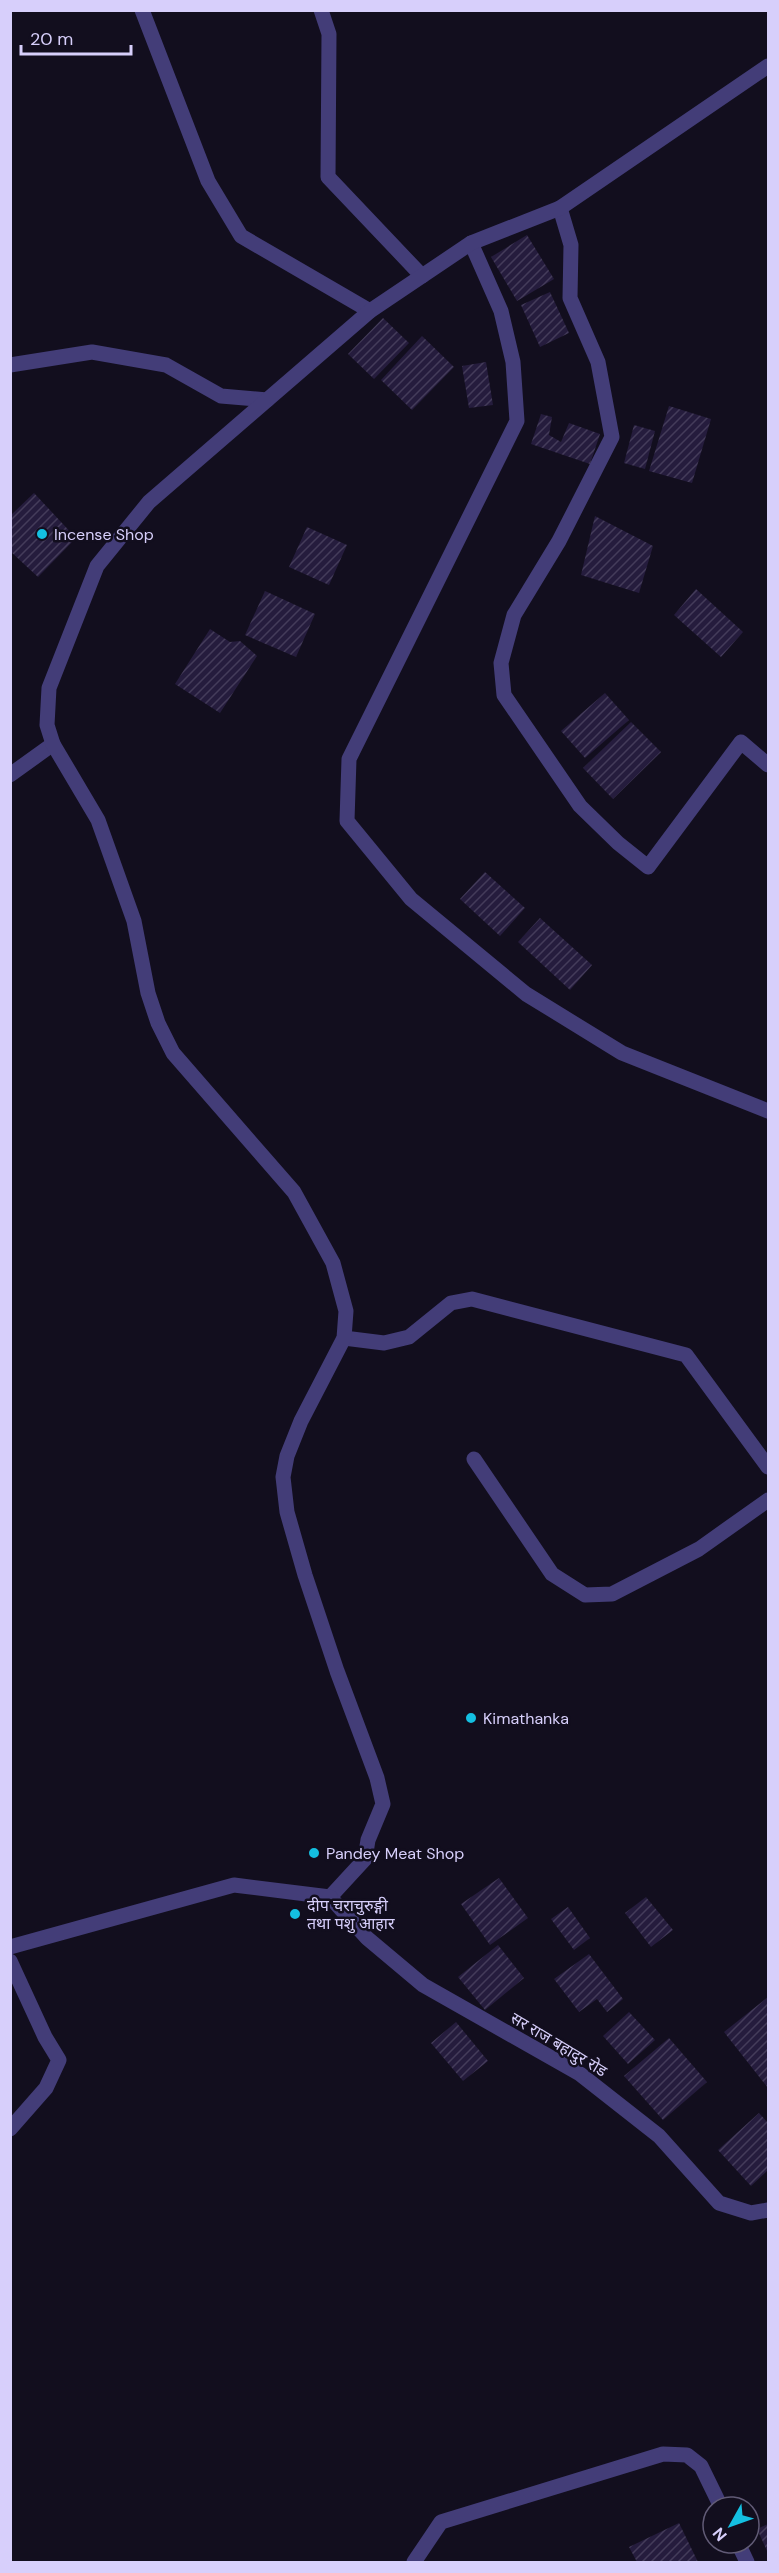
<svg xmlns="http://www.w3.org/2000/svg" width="779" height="2573" viewBox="0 0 779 2573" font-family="'DM Sans','Noto Sans Devanagari',sans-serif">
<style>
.building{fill:url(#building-hatch)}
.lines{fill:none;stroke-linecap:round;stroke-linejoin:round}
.minor{stroke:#433d78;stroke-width:15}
.poi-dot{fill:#14bfe1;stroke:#120e1e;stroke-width:2}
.labels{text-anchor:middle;stroke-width:5;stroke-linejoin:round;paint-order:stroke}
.poi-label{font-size:16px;fill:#d7cffb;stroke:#120e1e;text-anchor:start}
.street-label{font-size:16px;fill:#d7cffb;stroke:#120e1e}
</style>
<defs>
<pattern id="building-hatch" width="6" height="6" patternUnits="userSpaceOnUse" patternTransform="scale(1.5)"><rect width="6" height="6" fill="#251c3d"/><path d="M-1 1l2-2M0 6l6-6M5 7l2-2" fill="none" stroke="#443c5a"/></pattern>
</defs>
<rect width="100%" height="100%" fill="#120e1e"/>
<g class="building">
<polygon points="527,235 554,279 517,301 491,257"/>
<polygon points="550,292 569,333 540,347 521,305"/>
<polygon points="383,318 409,343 374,379 348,354"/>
<polygon points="422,336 454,367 412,410 381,380"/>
<polygon points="486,362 493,405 469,408 462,366"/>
<polygon points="669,406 711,419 692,483 649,471"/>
<polygon points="541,414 552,417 549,435 561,442 569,423 600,434 590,464 531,444"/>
<polygon points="634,425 655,431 645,469 624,463"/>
<polygon points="34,493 76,538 38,577 10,551 10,516"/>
<polygon points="595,516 653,546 639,593 581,575"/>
<polygon points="307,527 347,545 329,585 289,567"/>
<polygon points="696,589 743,632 721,657 674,615"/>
<polygon points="265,591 315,614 296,657 245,635"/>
<polygon points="210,629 230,642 240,641 257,656 220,713 175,684"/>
<polygon points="605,693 629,720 585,758 561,731"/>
<polygon points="631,722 661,752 613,799 583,768"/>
<polygon points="485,872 525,908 500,936 460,899"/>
<polygon points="540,918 592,965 570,990 518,942"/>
<polygon points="499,1878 528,1918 490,1945 461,1904"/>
<polygon points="646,1897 673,1930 651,1947 625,1913"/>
<polygon points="568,1907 590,1938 574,1950 551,1919"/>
<polygon points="498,1945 524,1978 485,2010 458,1977"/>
<polygon points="589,1954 623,1999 607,2012 597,1999 579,2012 554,1979"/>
<polygon points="768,1997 768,2088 724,2032"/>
<polygon points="629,2012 655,2040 628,2064 603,2036"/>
<polygon points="456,2022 488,2061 463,2081 431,2043"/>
<polygon points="669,2038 707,2082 663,2120 624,2076"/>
<polygon points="759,2113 768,2123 768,2170 751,2186 718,2150"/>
<polygon points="679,2523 698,2562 637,2562 629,2547"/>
<polygon points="768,2524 768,2553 757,2529"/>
</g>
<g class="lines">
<g class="minor">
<polyline points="142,10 208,181 241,236 370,311"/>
<polyline points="321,10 329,34 328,177 422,276"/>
<polyline points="560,208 571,245 570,298 598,362 612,437 559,541 514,615 501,663 504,695 580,806 618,843 648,867 741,742 768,765"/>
<polyline points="471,243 501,311 513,362 517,421 349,759 347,821 411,899 526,994 622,1053 768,1111"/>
<polyline points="10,365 92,352 166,365 221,396 267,400"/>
<polyline points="10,775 53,744"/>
<polyline points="344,1338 384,1343 409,1337 451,1303 472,1299 686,1355 768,1467"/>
<polyline points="474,1459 552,1574 585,1595 612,1594 699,1549 768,1500"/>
<polyline points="330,1897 365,1859 368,1840 383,1804 377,1778 337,1671 305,1575 287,1512 283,1477 287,1456 301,1421 344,1338 346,1311 333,1263 294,1192 173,1053 158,1023 148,993 134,921 98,820 53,744 47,725 49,688 97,566 149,502 370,311 471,243 560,208 768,66"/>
<polyline points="330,1897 367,1938 423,1985 580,2074 659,2136 719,2203 751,2213 768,2210"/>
<polyline points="10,1947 234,1885 330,1897"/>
<polyline points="10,1961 45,2037 59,2060 46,2088 10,2129"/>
<polyline points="738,2543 747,2562"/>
<polyline points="414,2562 441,2522 663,2454 687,2455 701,2466 721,2507"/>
</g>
</g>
<g class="poi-dot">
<circle cx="42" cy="534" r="6"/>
<circle cx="471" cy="1718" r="6"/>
<circle cx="314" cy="1853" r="6"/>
<circle cx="295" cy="1914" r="6"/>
</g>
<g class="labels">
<g class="poi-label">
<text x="54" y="540">Incense Shop</text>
<text x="483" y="1724">Kimathanka</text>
<text x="326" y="1859">Pandey Meat Shop</text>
<text x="307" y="1911">दीप चराचुरुङ्गी<tspan x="307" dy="18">तथा पशु आहार</tspan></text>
</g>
<g class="street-label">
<text transform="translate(559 2044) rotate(31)" y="6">सर राज बहादुर रोड</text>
</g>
</g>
<rect width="779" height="2573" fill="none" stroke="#d7cffb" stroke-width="24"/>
<g transform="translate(731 2525) rotate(230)"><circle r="28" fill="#120e1e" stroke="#615b76" stroke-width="1.5"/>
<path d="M0-4.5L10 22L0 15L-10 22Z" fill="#14bfe1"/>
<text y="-9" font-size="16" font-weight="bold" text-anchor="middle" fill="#d7cffb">N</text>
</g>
<path d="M21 45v9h110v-9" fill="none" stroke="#d7cffb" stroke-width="3"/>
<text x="30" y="45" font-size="18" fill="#d7cffb" stroke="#120e1e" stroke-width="4.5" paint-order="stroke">20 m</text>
</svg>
